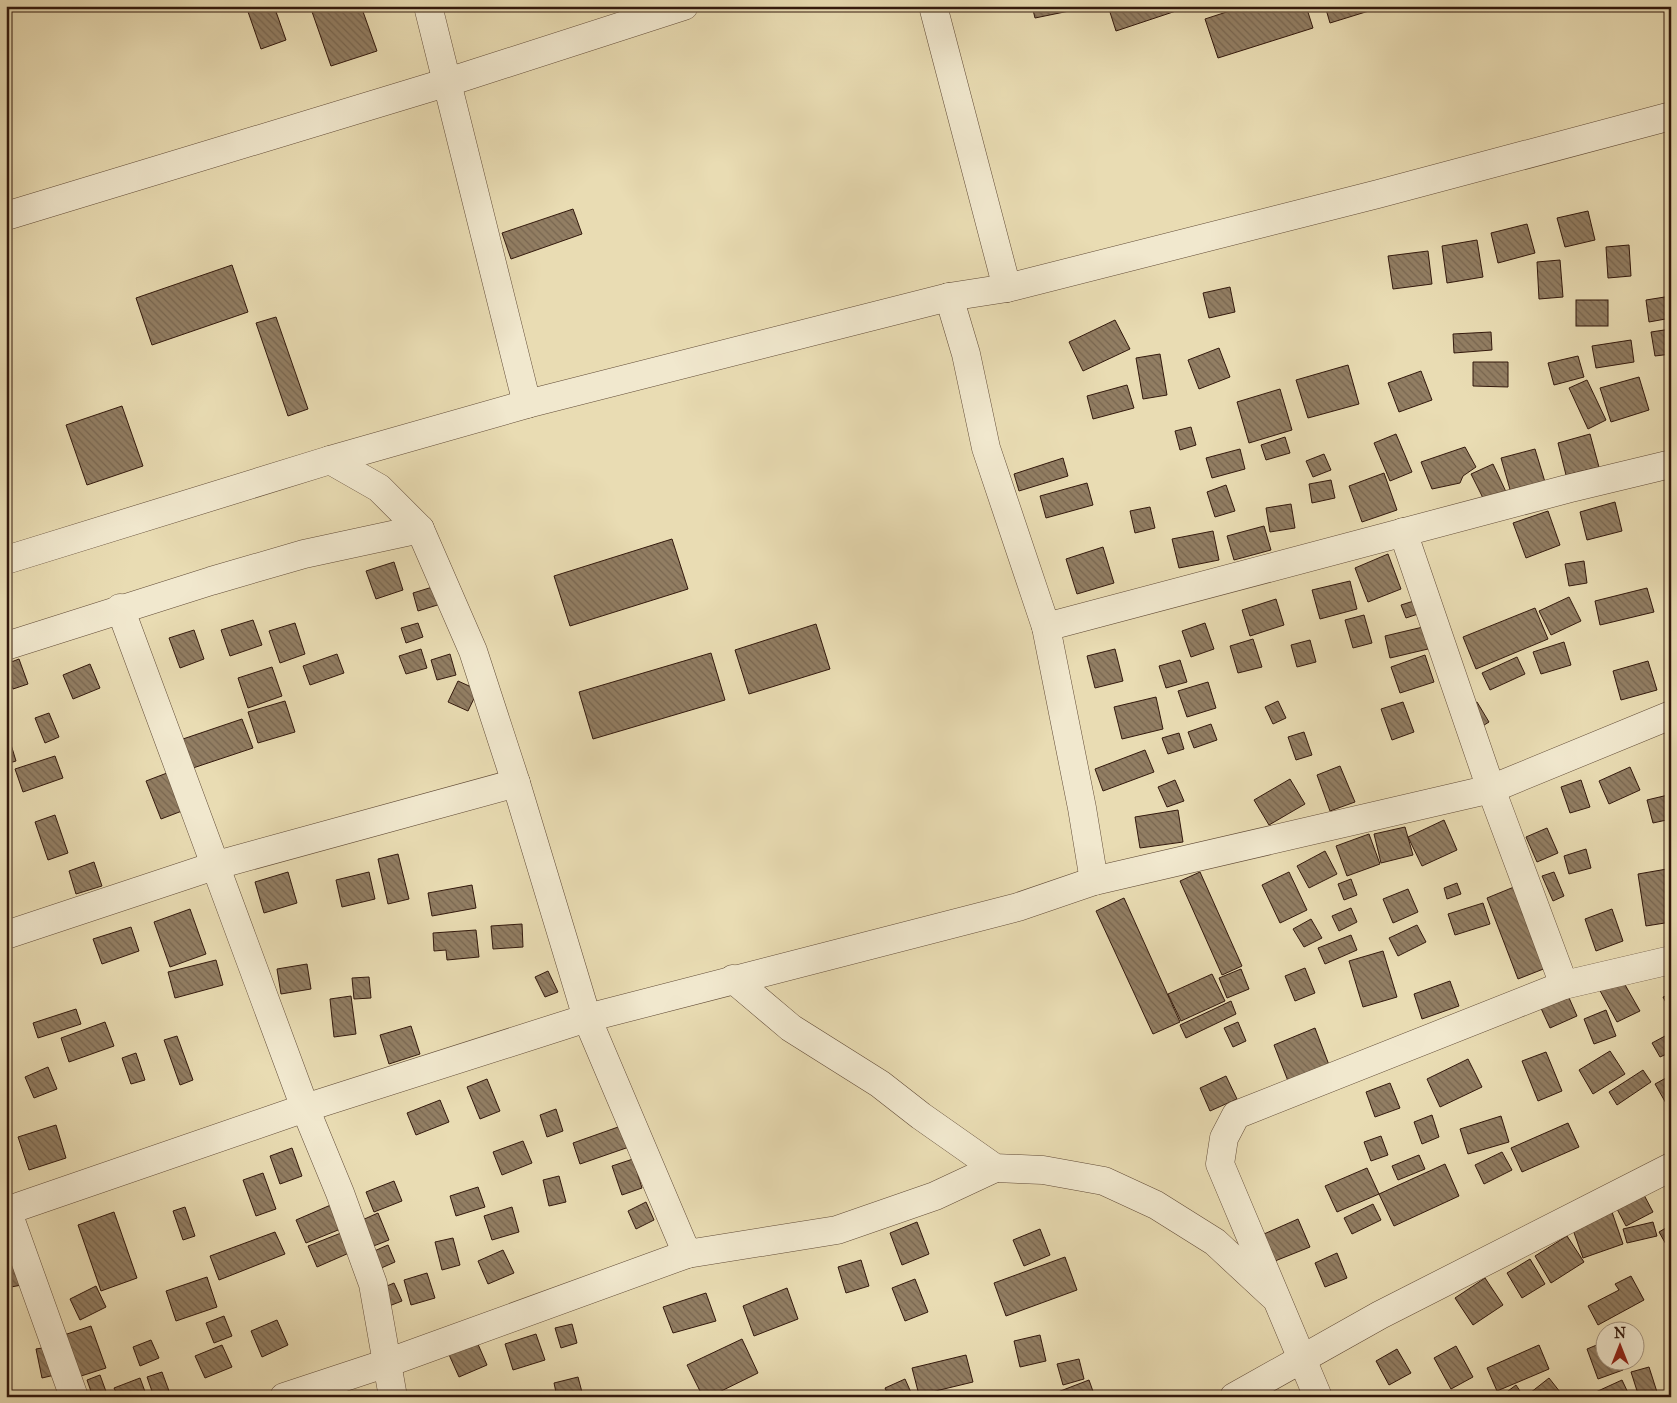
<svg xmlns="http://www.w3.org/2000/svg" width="1677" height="1403" viewBox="0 0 1677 1403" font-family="'IM FELL Great Primer',serif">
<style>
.building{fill:url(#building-back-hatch);stroke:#33190d}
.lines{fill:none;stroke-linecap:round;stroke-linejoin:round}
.minor-casing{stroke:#604a36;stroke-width:29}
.minor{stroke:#f1e8ce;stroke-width:28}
</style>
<defs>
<pattern id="building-back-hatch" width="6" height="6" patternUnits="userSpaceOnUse" patternTransform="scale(1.25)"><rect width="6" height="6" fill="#927e63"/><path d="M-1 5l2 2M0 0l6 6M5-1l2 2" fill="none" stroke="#786650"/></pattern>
</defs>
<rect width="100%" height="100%" fill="#e9dcb3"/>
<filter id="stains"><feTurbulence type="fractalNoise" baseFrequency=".004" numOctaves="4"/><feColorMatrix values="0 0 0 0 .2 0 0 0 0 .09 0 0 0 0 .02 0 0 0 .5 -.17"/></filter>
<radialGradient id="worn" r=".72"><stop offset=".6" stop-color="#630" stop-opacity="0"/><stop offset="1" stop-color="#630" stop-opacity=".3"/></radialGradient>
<g class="building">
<polygon points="246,6 274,6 286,40 261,49"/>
<polygon points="310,6 361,6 377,51 331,66"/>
<polygon points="1032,6 1078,6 1079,9 1035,18"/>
<polygon points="1108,6 1185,6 1185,8 1116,31"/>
<polygon points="1245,6 1306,6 1313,28 1218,58 1205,19"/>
<polygon points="1325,6 1385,6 1330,23"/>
<polygon points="573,209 582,234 511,259 502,233"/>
<polygon points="1588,211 1595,240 1565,247 1557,218"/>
<polygon points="1527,224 1535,253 1498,263 1491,233"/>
<polygon points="1477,240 1483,277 1447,283 1442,246"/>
<polygon points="1629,245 1631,276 1608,278 1606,247"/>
<polygon points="1428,251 1432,284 1393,289 1388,256"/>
<polygon points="1560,260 1563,297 1539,299 1537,262"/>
<polygon points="232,265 248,312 152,345 136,298"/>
<polygon points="1230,287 1235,312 1209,318 1203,293"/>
<polygon points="1671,296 1671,318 1649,322 1646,300"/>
<rect x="1576" y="300" width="32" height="26"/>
<polygon points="276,317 308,409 288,416 256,323"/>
<polygon points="1115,320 1130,349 1083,371 1069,342"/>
<polygon points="1671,329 1671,354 1655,356 1651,332"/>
<polygon points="1491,332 1492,350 1454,353 1453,334"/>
<polygon points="1631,340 1634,362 1596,368 1592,346"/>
<polygon points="1219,348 1230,377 1199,389 1188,360"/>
<polygon points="1160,354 1167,395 1143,399 1136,358"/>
<polygon points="1578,356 1584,377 1554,385 1548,363"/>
<polygon points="1473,362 1508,362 1508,387 1473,386"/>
<polygon points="1348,365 1359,404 1308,418 1296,380"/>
<polygon points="1421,371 1432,400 1399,412 1388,383"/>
<polygon points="1639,377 1649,410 1611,422 1600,388"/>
<polygon points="1587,380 1606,420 1588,429 1569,388"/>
<polygon points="1127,385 1134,408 1093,419 1087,396"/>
<polygon points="1280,389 1292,430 1249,443 1237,402"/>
<polygon points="122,406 143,466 87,485 66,425"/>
<polygon points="1191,427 1196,445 1180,450 1175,431"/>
<polygon points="1396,434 1412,472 1390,481 1374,443"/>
<polygon points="1590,434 1599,467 1566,475 1558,443"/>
<polygon points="1285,437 1290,453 1266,460 1261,445"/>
<polygon points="1465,447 1476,467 1463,476 1460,483 1432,489 1421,462"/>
<polygon points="1240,449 1245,469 1212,478 1206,458"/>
<polygon points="1535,449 1545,482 1511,493 1501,458"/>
<polygon points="1324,454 1331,470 1313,477 1306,461"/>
<polygon points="1063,458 1068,476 1019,491 1014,474"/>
<polygon points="1493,464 1507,494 1486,504 1471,474"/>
<polygon points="1384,473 1397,510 1362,522 1349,486"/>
<polygon points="1331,480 1335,498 1312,503 1309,484"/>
<polygon points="1087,483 1093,505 1046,518 1040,496"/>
<polygon points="1226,485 1235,511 1215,517 1207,492"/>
<polygon points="1615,502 1622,531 1587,540 1580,512"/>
<polygon points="1291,504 1295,528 1270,532 1266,508"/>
<polygon points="1150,507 1155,528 1135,533 1130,511"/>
<polygon points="1548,511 1560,545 1526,558 1513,523"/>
<polygon points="1264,526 1271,550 1234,560 1227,536"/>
<polygon points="1213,531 1219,560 1179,568 1172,539"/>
<polygon points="672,539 688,589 570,626 554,576"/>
<polygon points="1103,547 1114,583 1077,594 1066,559"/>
<polygon points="1388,554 1401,589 1368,602 1355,568"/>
<polygon points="1584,561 1587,583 1569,586 1565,564"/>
<polygon points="394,562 403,590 376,599 366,571"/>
<polygon points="1350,581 1357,609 1320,619 1312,590"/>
<polygon points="439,585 444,603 418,611 413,593"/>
<polygon points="1647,588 1654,612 1600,625 1595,601"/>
<polygon points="1569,597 1581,621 1551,635 1539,611"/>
<polygon points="1276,599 1284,625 1250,636 1242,610"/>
<polygon points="1417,600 1421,613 1406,618 1401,605"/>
<polygon points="1535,608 1548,639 1476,669 1463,637"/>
<polygon points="1364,615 1372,643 1353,648 1345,620"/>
<polygon points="253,620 262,645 230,656 221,630"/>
<polygon points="295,623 305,654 280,663 269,631"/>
<polygon points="418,623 423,637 406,643 401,628"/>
<polygon points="1205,623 1214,649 1191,657 1182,631"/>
<polygon points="816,624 830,669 749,694 735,650"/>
<polygon points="1423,627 1428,649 1390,658 1385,636"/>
<polygon points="194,630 204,659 180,668 169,638"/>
<polygon points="1253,639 1262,667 1238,673 1230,646"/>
<polygon points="1310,640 1316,662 1297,667 1291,645"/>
<polygon points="1564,642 1571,665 1541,674 1533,652"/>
<polygon points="421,649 427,668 406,674 399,656"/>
<polygon points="1115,649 1123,681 1095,688 1087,656"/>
<polygon points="711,653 725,700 593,739 579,692"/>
<polygon points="337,654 344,673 310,685 303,666"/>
<polygon points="450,654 456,675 437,680 431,660"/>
<polygon points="1425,655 1434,682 1400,693 1391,667"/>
<polygon points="1517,657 1525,674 1490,690 1482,673"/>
<polygon points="19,659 28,684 13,689 6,671 6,664"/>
<polygon points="1180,660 1187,682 1166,688 1159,666"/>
<polygon points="1648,661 1657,690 1621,700 1613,671"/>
<polygon points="90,664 100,688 73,699 63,675"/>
<polygon points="272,667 282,696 248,708 238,678"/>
<polygon points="458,681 478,690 468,711 448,702"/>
<polygon points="1208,682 1216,708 1187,717 1178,691"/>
<polygon points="1156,697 1163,729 1122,739 1114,707"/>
<polygon points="285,701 295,732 258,743 248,712"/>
<polygon points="1278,701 1286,718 1273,724 1265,707"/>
<polygon points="1403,702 1414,732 1392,740 1381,709"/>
<polygon points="1477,702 1489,722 1481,727 1469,707"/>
<polygon points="49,713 59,737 45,743 35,718"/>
<polygon points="242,719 253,748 190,769 180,740"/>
<polygon points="1211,724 1217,740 1194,748 1188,732"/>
<polygon points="1304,732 1312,755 1296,760 1288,737"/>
<polygon points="1179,733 1184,749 1168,754 1162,738"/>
<polygon points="6,738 9,738 16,761 6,764"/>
<polygon points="1145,750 1154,772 1103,791 1095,769"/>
<polygon points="55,756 63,778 23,792 15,769"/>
<polygon points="1340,766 1355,802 1330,811 1317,775"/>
<polygon points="1630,767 1640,790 1609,804 1599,781"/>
<polygon points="167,773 182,811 161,819 146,781"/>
<polygon points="1290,779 1305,804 1269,825 1254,800"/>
<polygon points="1175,780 1184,801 1167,807 1158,787"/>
<polygon points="1581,780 1590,807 1570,813 1561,787"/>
<polygon points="1668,795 1671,819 1653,823 1647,800"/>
<polygon points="1178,810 1183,842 1140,848 1135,817"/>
<polygon points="55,815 68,853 48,860 35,822"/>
<polygon points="1444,820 1457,850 1422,866 1408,837"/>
<polygon points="1405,827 1413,855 1381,863 1374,834"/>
<polygon points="1547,828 1558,853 1537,862 1526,837"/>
<polygon points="1369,834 1380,864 1347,876 1336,846"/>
<polygon points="1586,849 1591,868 1569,874 1564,856"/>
<polygon points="1325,851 1337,874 1309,888 1297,866"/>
<polygon points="398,854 409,899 388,904 378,859"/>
<polygon points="94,862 102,886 76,894 69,871"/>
<polygon points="1667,869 1671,894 1671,922 1646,926 1638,874"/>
<polygon points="288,872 297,903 264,913 255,882"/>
<polygon points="369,872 375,899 342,907 336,880"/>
<polygon points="1200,872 1242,966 1222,975 1180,881"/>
<polygon points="1289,872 1307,910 1280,923 1262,885"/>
<polygon points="1554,872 1564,896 1553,901 1542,876"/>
<polygon points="1351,879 1357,895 1344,900 1338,884"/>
<polygon points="1457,883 1461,894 1447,899 1444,888"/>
<polygon points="472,885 476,908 432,916 428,893"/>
<polygon points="1514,887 1546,968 1518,979 1487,898"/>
<polygon points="1408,889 1418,912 1393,923 1383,899"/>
<polygon points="1124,898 1180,1022 1153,1034 1096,911"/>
<polygon points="1483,903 1490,924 1455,935 1448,914"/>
<polygon points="1351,908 1357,922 1339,931 1332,916"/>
<polygon points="190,909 206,954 170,967 154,922"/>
<polygon points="1612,909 1623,941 1596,951 1585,919"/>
<polygon points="1311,919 1322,938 1304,947 1293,929"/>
<polygon points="522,924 523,947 493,949 491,926"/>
<polygon points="1417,925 1426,942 1398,956 1389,938"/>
<polygon points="131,927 139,951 102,964 93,939"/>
<polygon points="476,930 479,957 447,960 446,950 434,951 433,933"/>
<polygon points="1351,935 1357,950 1325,964 1318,948"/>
<polygon points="1383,951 1397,997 1363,1007 1349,961"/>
<polygon points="216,960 223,985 175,998 168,972"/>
<polygon points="307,964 311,989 281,994 277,969"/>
<polygon points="1305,968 1315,993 1295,1001 1285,976"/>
<polygon points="1241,969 1249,989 1227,998 1219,978"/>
<polygon points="548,971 558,992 545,997 535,977"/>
<polygon points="1212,974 1225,1001 1181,1021 1168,994"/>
<polygon points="1620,976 1640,1011 1617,1022 1598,987"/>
<polygon points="369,977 371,998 354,999 352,978"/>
<polygon points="1450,981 1459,1006 1422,1019 1414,994"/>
<polygon points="1566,991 1577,1016 1550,1028 1539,1004"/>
<polygon points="1671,994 1671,1012 1663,997"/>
<polygon points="351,996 356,1034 334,1037 330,999"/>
<polygon points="1231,1001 1236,1014 1186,1038 1180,1025"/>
<polygon points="76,1009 81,1024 38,1038 33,1023"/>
<polygon points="1606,1010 1616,1036 1594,1044 1584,1019"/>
<polygon points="105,1022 114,1046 69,1062 61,1038"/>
<polygon points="1238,1022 1246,1041 1233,1047 1224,1028"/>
<polygon points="411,1026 420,1054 389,1064 380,1035"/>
<polygon points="1315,1028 1329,1065 1288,1081 1274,1045"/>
<polygon points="177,1036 193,1080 180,1085 164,1040"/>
<polygon points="1665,1036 1671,1046 1671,1052 1660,1057 1652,1043"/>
<polygon points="1610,1051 1625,1074 1593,1094 1579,1070"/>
<polygon points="1546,1052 1562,1091 1538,1101 1522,1061"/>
<polygon points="136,1053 145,1080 131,1084 122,1058"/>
<polygon points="1468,1059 1482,1087 1440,1107 1427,1079"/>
<polygon points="48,1067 57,1089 34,1098 25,1077"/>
<polygon points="1643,1070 1651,1082 1617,1105 1609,1092"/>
<polygon points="1226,1076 1237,1099 1210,1111 1200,1088"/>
<polygon points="1666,1078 1671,1085 1671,1112 1655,1084"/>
<polygon points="487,1079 500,1111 480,1119 467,1087"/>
<polygon points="1390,1083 1400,1108 1375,1117 1366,1092"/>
<polygon points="440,1100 449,1122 416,1135 407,1113"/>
<polygon points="556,1109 563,1131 547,1137 540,1115"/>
<polygon points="1432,1115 1439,1137 1422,1144 1414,1122"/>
<polygon points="1501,1116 1509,1142 1468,1154 1460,1129"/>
<polygon points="1568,1123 1579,1147 1522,1172 1511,1148"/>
<polygon points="56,1125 66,1158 29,1170 18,1137"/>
<polygon points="621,1126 629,1147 580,1164 573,1143"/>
<polygon points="1381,1136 1388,1155 1371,1161 1364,1142"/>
<polygon points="523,1141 532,1163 502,1175 493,1152"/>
<polygon points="292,1148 302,1176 280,1184 270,1156"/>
<polygon points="1502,1152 1512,1170 1484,1184 1475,1165"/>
<polygon points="1419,1155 1425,1169 1398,1180 1392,1166"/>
<polygon points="633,1159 642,1188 622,1195 612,1166"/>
<polygon points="1445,1164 1459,1196 1394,1226 1379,1194"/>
<polygon points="1367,1168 1379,1194 1337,1212 1325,1186"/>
<polygon points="263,1173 276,1209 256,1216 243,1180"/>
<polygon points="559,1176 566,1202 549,1206 543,1180"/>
<polygon points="394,1181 402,1201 374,1212 366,1192"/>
<polygon points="478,1187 485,1207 456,1216 450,1196"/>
<polygon points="1644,1195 1653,1212 1626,1226 1617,1209"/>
<polygon points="646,1202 654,1220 636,1229 628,1211"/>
<polygon points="333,1204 343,1228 306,1243 296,1220"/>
<polygon points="1373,1204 1381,1220 1352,1234 1344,1218"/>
<polygon points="185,1207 195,1236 183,1240 173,1211"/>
<polygon points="512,1207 519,1232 492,1240 484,1216"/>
<polygon points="114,1212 137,1278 101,1291 78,1225"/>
<polygon points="1612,1212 1623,1244 1583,1258 1572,1227"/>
<polygon points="378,1213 389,1240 371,1247 360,1221"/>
<polygon points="1298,1219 1310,1247 1275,1261 1264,1234"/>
<polygon points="917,1222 929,1254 902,1265 890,1233"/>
<polygon points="1653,1222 1657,1236 1627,1243 1623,1229"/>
<polygon points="1671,1225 1671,1253 1659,1232"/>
<polygon points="1040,1229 1050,1255 1024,1266 1013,1240"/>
<polygon points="275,1232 285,1254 219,1280 210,1256"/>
<polygon points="341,1233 349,1253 317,1267 308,1246"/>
<polygon points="1567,1236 1584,1262 1551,1283 1535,1256"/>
<polygon points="453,1238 460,1265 442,1270 435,1242"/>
<polygon points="388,1245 395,1262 379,1269 372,1252"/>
<polygon points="503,1250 514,1273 488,1284 478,1261"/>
<polygon points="1337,1253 1347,1278 1325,1287 1315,1263"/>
<polygon points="1065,1257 1077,1290 1006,1316 994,1283"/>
<polygon points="1530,1259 1545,1284 1522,1298 1507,1273"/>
<polygon points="861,1260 869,1286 846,1293 838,1267"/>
<polygon points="22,1262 27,1284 11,1287 6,1266"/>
<polygon points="427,1273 435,1298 411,1305 404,1280"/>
<polygon points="1631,1276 1644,1300 1598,1325 1588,1306 1619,1290 1615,1284"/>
<polygon points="207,1277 217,1307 176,1321 166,1291"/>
<polygon points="1485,1278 1503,1305 1473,1325 1455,1298"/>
<polygon points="915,1279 928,1312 905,1321 892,1288"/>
<polygon points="394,1283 402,1301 389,1306 382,1288"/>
<polygon points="96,1286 106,1307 80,1320 70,1299"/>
<polygon points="787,1288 798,1319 754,1336 743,1306"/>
<polygon points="706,1293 716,1321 673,1333 663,1307"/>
<polygon points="224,1316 232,1336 214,1343 206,1323"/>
<polygon points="277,1320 288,1345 262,1357 251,1331"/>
<polygon points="572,1324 577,1343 561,1348 555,1328"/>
<polygon points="91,1326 106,1368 78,1377 64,1335"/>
<polygon points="536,1334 545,1360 513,1370 505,1344"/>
<polygon points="474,1335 487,1365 459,1377 446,1348"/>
<polygon points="1040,1335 1046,1361 1020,1367 1014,1341"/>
<polygon points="742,1339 758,1373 709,1397 703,1397 687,1365"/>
<polygon points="151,1340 159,1358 140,1366 133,1347"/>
<polygon points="1604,1342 1604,1360 1619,1360 1623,1370 1598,1379 1587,1349"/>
<polygon points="222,1345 232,1367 205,1378 195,1356"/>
<polygon points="1539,1345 1549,1369 1497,1391 1487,1368"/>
<polygon points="54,1346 59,1374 42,1378 36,1349"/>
<polygon points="1456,1346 1473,1377 1451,1389 1434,1358"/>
<polygon points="1397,1349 1411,1373 1389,1385 1376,1361"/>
<polygon points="966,1355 973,1382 919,1395 912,1368"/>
<polygon points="1079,1359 1084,1379 1063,1385 1057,1364"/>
<polygon points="1649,1367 1657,1392 1639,1397 1631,1372"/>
<polygon points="162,1372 169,1391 154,1397 147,1377"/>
<polygon points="100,1375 108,1397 93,1397 87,1380"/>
<polygon points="578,1377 583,1396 557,1397 554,1383"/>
<polygon points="140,1378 147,1397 118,1397 114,1388"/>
<polygon points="1549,1378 1564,1397 1533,1397 1530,1393"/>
<polygon points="905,1379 913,1397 889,1397 885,1388"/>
<polygon points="1089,1380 1095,1397 1050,1397 1050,1395"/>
<polygon points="1622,1380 1630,1397 1588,1397 1587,1396"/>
<polygon points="1516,1385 1524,1397 1500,1397"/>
</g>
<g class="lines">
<g class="minor-casing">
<g id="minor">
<polyline points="428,6 527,404"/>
<polyline points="933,6 1007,288"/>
<polyline points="6,216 448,82 684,6"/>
<polyline points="949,297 966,354 986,448 1046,627 1082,808 1094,881"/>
<polyline points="330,460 379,488 420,529 473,651 516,783 587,1018 687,1254 837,1230 935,1196 995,1168"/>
<polyline points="1403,532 1491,789 1564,985"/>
<polyline points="6,560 330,460 527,404 949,297 1007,288 1378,194 1671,116"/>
<polyline points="120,608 305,1108 340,1193 373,1284 393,1397"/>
<polyline points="1046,627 1567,489 1671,464"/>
<polyline points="6,646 211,581 304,554 420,529"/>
<polyline points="6,935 217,865 516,783"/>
<polyline points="733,979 791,1028 880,1084 921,1116 995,1168 1043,1170 1104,1181 1156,1205 1215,1242 1272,1295"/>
<polyline points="6,1207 74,1397"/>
<polyline points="6,1211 305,1108 587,1018 1018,907 1094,881 1491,789 1671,715"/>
<polyline points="284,1397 387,1363 687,1254"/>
<polyline points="1234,1397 1380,1315 1671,1167"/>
<polyline points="1318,1397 1220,1164 1224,1138 1236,1115 1564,985 1671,960"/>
</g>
</g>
<use href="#minor" class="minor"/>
</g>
<rect width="1677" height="1403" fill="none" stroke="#e9dcb3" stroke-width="25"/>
<rect x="8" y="8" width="1662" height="1388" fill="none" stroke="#33190d" stroke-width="2.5"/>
<rect x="12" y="12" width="1652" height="1378" fill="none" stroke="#33190d"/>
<g transform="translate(1620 1346)"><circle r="24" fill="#f1e8ce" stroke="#a59581"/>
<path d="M0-4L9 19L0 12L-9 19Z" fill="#8f2418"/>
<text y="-8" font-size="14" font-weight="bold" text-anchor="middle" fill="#33190d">N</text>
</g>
<rect width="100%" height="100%" filter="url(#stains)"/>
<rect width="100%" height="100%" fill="url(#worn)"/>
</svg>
